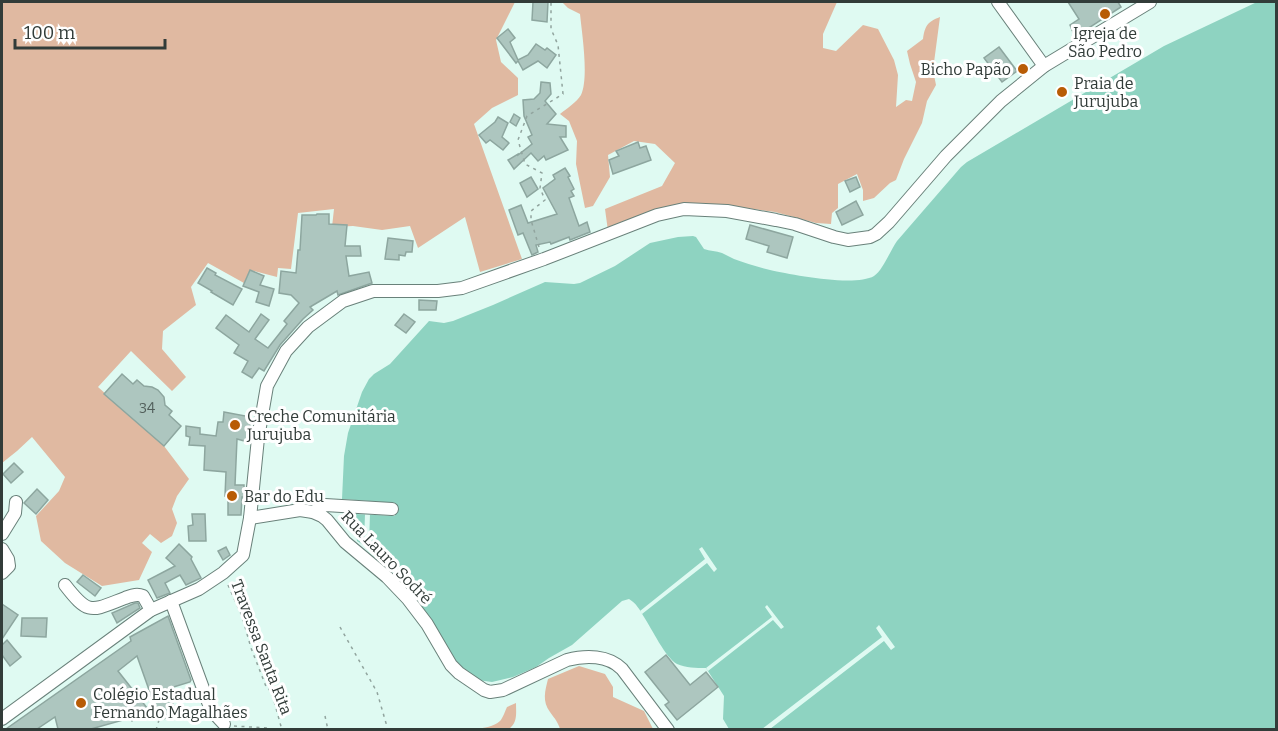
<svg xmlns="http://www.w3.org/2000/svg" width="1278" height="731" viewBox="0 0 1278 731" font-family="Bitter,serif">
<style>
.green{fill:#e0b9a1}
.water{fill:#8ed3c1}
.pier{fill:#dffaf2}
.building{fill:#adc6bf;stroke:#8da69f;stroke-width:1.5}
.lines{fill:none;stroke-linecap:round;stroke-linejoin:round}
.minor-casing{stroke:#69817a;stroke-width:14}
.path{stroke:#91a49e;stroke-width:1.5;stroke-dasharray:3 4.5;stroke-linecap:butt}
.minor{stroke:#fff;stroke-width:12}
.poi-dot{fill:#b85c05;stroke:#fff;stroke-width:2}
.labels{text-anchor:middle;stroke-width:6;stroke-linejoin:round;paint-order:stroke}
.number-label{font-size:14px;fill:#515e5a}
.poi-label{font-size:16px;fill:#323c39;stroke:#fff;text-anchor:start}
.street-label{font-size:16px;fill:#323c39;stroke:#fff}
</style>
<rect width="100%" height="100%" fill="#dffaf2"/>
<g class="green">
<polygon points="2,2 515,2 496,40 501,62 518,78 518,95 492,108 474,124 522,259 480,272 465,217 418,248 410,226 382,230 353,226 332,227 334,209 298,213 291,269 278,268 277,277 250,270 244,283 208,263 191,287 196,305 163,331 162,349 186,377 172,391 131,351 98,387 164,446 189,479 177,496 172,509 177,523 172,536 161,543 150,534 142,543 152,552 139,580 102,586 65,563 41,541 36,516 59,491 65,477 32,437 17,451 2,463"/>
<path d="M 562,2 L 837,2 L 823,34 L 823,48 L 836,51 L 863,25 L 878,29 L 894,60 L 898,75 L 896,107 L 906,100 L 912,101 L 916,82 L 910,64 L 907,51 L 923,39 C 925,26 927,22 940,17 L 933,70 L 936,85 L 927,101 L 922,123 L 904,159 L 896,180 L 890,183 L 874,198 L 863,201 L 863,190 L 857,174 L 838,184 L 838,208 L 832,213 L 831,224 L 816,223 L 775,212 L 716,204 L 679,206 L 608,231 L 605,209 L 662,186 L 675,163 L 655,144 L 634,141 L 608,155 L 610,177 L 593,206 L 585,208 L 576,164 L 577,141 L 569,121 L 560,114 C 566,109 577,102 581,95 C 589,78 582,34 580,14 L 568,8 Z"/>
<path d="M 579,666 L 605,674 L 613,687 L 613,697 L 644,711 L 653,729 L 560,729 C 558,722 555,719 550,712 C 542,701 545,691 548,679 Z"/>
<path d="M 516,703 C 516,714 518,724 507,730 L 469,729 L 470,728 C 479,729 492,728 500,721 C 503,718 505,711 507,707 Z"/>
</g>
<path class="water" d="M 1257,2 L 1276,2 L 1276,729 L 729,729 L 723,719 L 724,696 L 706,668 C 696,668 686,668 677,664 C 665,657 652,629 644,617 C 640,610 636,603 629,599 L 622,601 L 572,645 L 549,658 L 536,667 L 513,677 L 492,682 L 470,679 L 462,674 C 435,630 402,567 357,541 L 355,526 L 356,514 L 395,516 L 396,503 L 342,499 L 344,456 L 348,433 L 362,392 L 369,379 L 374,374 L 390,364 L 429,321 L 444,323 L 453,321 L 493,305 L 545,282 L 574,284 L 580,283 L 615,266 L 650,243 L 678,237 L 693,236 L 696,237 L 704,249 C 710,251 716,251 722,253 C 726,255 730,257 734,259 C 745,263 758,267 770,270 C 792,275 855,287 874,276 C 883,270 890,251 897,241 L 961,167 L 967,162 L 1164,46 Z"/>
<g class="pier">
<polygon points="342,501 396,504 395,516 370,514 369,543 364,543 365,514 353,513 354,512"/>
<polygon points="702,547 717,569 714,572 707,563 642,614 640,611 705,559 699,549"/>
<polygon points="767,605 784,627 781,629 773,620 708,671 706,668 772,617 765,607"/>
<polygon points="879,625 895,647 891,650 884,641 770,729 762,729 882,637 876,628"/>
</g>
<g class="building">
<polygon points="533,2 548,2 547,22 532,20"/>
<polygon points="1068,2 1118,2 1121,7 1075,37 1070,25 1079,19"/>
<polygon points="508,29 515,38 510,42 518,60 528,55 536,44 545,50 547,48 556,55 547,68 538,61 523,70 518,61 516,63 497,38"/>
<polygon points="999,47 1017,71 1002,82 984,58"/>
<polygon points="541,82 550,83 551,94 545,101 556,114 547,124 566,126 566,137 560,137 568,150 546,160 544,156 538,161 531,153 514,169 508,160 518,154 518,155 532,144 528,137 532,135 524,116 523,100 534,99 540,93"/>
<polygon points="514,114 520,118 516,126 510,122"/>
<polygon points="498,117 508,123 502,137 509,143 503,150 490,140 486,143 479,135 495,122"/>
<polygon points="638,142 640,148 646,146 651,160 613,174 609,160 619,156 616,151"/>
<polygon points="565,168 570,176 568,177 574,189 571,191 574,196 569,198 579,226 587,222 590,232 570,240 569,237 551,244 550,242 536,245 538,252 532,255 523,233 518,235 509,210 521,205 528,223 557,214 543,188 555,179 553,175"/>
<polygon points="531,177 538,189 527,197 520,183"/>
<polygon points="856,177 860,187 850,192 845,181"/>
<polygon points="856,201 863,215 842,225 836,212"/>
<polygon points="317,214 329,214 329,224 347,225 345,246 360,246 361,256 346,256 349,276 369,272 372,283 338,295 337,291 310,307 313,310 303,319 280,345 264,371 259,368 252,378 242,372 248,361 234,353 239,345 216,328 226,315 249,332 261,314 269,320 255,339 268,348 287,324 284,321 299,303 291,295 279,293 281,271 296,273 298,250 300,250 302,215 316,215"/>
<polygon points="750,225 793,237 787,258 767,252 769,246 746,239"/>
<polygon points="388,238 413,241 412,252 406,252 405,256 399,255 399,260 385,259"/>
<polygon points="207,268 216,273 215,275 242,289 233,305 211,292 212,291 198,283"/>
<polygon points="250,270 264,276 260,285 274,289 269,306 256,302 259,292 243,286"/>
<polygon points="419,300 437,301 436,310 419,310"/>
<polygon points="404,314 415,322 406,333 395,325"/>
<polygon points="122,374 133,384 137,380 144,386 152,387 158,390 164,397 165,405 172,411 169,415 181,426 164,446 104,394"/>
<polygon points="224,412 251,417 248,442 237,439 235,485 244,485 244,497 242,497 241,515 228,515 228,496 225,496 226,472 204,470 205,446 189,445 190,437 186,436 186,426 200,428 200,434 216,436 218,422 223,422"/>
<polygon points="14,463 23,472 11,483 3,474"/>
<polygon points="37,489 48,500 36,514 24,503"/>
<polygon points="192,514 205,514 206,541 189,541 188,526 193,525"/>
<polygon points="179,544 192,557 191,559 201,578 186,585 180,575 165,583 170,593 157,598 148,580 175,566 166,558"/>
<polygon points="226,547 230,555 223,560 218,551"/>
<polygon points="83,575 101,588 95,596 77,582"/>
<polygon points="135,603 138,603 140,608 117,623 112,613"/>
<polygon points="2,604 18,615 2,639"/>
<polygon points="168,616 191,680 190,682 167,689 176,712 159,718 137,656 118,671 148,709 132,721 130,718 91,729 58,729 55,717 37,729 6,729 131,641 130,637"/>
<polygon points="22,618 47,618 46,637 21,636"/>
<polygon points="7,640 21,657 10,666 2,655 2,645"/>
<polygon points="666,655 690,685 706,672 718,687 677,720 665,705 669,702 645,672"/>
</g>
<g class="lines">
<g class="minor-casing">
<g id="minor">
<polyline points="998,2 1044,66"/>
<polyline points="313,512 325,505 392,509"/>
<path d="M 250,518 L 300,510 L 313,512 L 322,516 L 327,520 L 345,542 L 387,577 L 408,599 L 427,624 L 451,665 L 459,673 L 484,690 L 490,692 L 503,690 L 567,660 C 586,655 608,655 622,669 L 668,730"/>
<polyline points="2,534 15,513 16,502"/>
<polyline points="2,549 8,559 9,566 2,573"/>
<path d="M 65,585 C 89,616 91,611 125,598 C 131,596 136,593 143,596 L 151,610"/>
<polyline points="171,601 208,702 212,711 224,724"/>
<polyline points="2,719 151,610 199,589 223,573 243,555 250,518 258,438 267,386 286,351 308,327 343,301 373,291 438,291 462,288 544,259 657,215 684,209 727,211 776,220 795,224 834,237 848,240 870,237 876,234 889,222 946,156 1001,101 1044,66 1150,2"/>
</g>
</g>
<g class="path">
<polyline points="539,247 531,220 531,211 545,200 540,188 542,173 525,164 518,140 527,116 563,94 558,45 551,29 551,2"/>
<polyline points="228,585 242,616 251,648 267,689 271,690 282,730"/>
<polyline points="340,627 377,692 388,730"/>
<polyline points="325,716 328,730"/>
<polyline points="234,726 268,728 275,730"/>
<polyline points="156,730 159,720 200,709"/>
</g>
<use href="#minor" class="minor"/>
</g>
<g class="poi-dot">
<circle cx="1105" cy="14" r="6"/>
<circle cx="1023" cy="69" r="6"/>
<circle cx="1062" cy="92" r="6"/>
<circle cx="235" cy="425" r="6"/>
<circle cx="232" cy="496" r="6"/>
<circle cx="81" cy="703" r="6"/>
</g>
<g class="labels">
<g class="number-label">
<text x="147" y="413">34</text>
</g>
<g class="poi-label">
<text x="1105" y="39" text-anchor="middle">Igreja de<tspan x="1105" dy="18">São Pedro</tspan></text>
<text x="1011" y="75" text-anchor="end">Bicho Papão</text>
<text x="1074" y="89">Praia de<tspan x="1074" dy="18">Jurujuba</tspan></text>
<text x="247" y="422">Creche Comunitária<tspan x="247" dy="18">Jurujuba</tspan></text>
<text x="244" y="502">Bar do Edu</text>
<text x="93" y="700">Colégio Estadual<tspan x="93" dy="18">Fernando Magalhães</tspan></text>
</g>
<g class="street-label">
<text transform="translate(387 557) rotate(46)" y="6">Rua Lauro Sodré</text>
<text transform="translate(262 647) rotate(69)" y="6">Travessa Santa Rita</text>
</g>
</g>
<rect width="1278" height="731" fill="none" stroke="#323c39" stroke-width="6"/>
<path d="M15 39v9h150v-9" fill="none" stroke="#323c39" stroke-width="3"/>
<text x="24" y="39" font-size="18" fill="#323c39" stroke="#ffffff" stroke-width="4.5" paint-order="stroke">100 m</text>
</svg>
